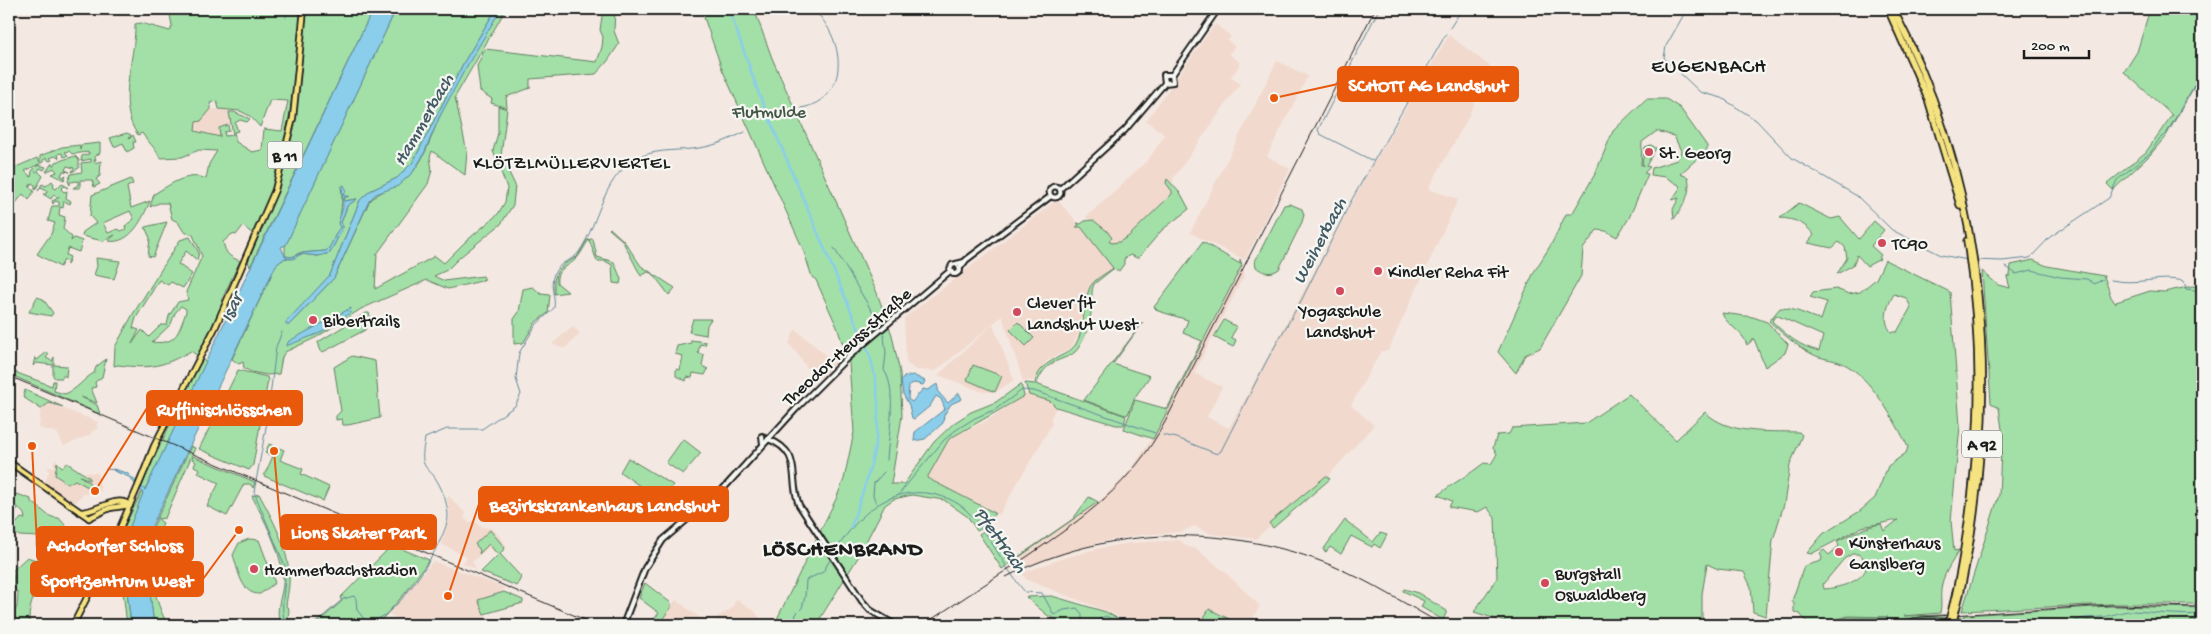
<svg xmlns="http://www.w3.org/2000/svg" width="2211" height="634" viewBox="0 0 2211 634" font-family="'Gochi Hand',sans-serif">
<style>
.built{fill:#f1d9ce}
.green{fill:#a3e0a7;stroke:#607e62;fill-rule:evenodd}
.water{fill:#8aceeb;stroke:#5e8798}
.lines{fill:none;stroke-linecap:round;stroke-linejoin:round}
.stream{stroke:#5e8798;stroke-width:1}
.canal{stroke:#8aceeb;stroke-width:2.5}
.secondary-casing{stroke:#1c1c1c;stroke-width:8}
.primary-casing{stroke:#1c1c1c;stroke-width:8}
.motorway-casing{stroke:#1c1c1c;stroke-width:9}
.secondary{stroke:#f6f6f2;stroke-width:4}
.primary{stroke:#f5e381;stroke-width:4.5}
.motorway{stroke:#f5e381;stroke-width:5.5}
.rail{stroke:#1c1c1c;stroke-width:1}
.motorway-bridge-casing{stroke:#1c1c1c;stroke-width:9;stroke-linecap:butt}
.motorway-bridge{stroke:#f5e381;stroke-width:5.5}
.poi-dot{fill:#d1495b;stroke:#f6f6f2;stroke-width:2}
.labels{text-anchor:middle;stroke-width:4.5;stroke-linejoin:round;paint-order:stroke}
.shield{fill:#f6f6f2;stroke:#5d5d5c;stroke-width:1}
.shield-label{font-size:16px;font-weight:bold;fill:#1c1c1c}
.park-label{font-size:18px;fill:#445746;stroke:#f6f6f2}
.poi-label{font-size:18px;fill:#1c1c1c;stroke:#f6f6f2;text-anchor:start}
.street-label{font-size:18px;fill:#1c1c1c;stroke:#f6f6f2}
.water-label{font-size:19px;font-style:italic;fill:#425a64;stroke:#f6f6f2}
.neighbourhood-label{font-size:19px;letter-spacing:1px;fill:#1c1c1c;stroke:#f6f6f2}
.quarter-label{font-size:20px;letter-spacing:1px;fill:#1c1c1c;stroke:#f6f6f2}
.district-label{font-size:22px;font-weight:bold;letter-spacing:1px;fill:#1c1c1c;stroke:#f6f6f2}
.leader{fill:none;stroke:#e8590c;stroke-width:2}
.callout-dot{fill:#e8590c;stroke:#f6f6f2;stroke-width:2}
.callout{fill:#e8590c;stroke:#e8590c;stroke-width:2}
.callout-label{font-size:19px;text-anchor:middle;font-weight:bold;fill:#fff}
</style>
<rect width="100%" height="100%" fill="#f4e9e2"/>
<filter id="ink" filterUnits="userSpaceOnUse"><feTurbulence type="fractalNoise" baseFrequency=".02" numOctaves="2"/><feDisplacementMap in="SourceGraphic" scale="10" xChannelSelector="R" yChannelSelector="G"/><feConvolveMatrix kernelMatrix="1 2 1 2 8 2 1 2 1" color-interpolation-filters="sRGB"/></filter>
<g filter="url(#ink)">
<g class="built">
<polygon points="1215,24 1231,36 1228,41 1235,46 1229,54 1241,63 1231,77 1240,84 1173,179 1174,195 1118,245 1110,246 1086,217 1148,160 1165,135 1146,121"/>
<polygon points="1449,35 1491,67 1466,122 1428,189 1458,199 1388,351 1381,351 1351,405 1374,425 1304,503 1263,532 1256,539 1211,534 1194,526 1182,532 1141,535 1100,542 1019,569 1017,566 1011,570 1008,566 1098,502 1123,479 1141,455 1159,427 1242,265 1245,274 1194,373 1222,387 1207,417 1229,428 1370,169"/>
<polygon points="1277,61 1308,76 1267,156 1290,169 1245,260 1190,233"/>
<polygon points="211,109 229,110 232,124 220,128 220,137 194,135 192,122 202,118"/>
<polygon points="1054,202 1059,202 1072,216 1113,267 1090,285 1080,332 1071,348 1047,361 1033,381 1023,381 1002,316 936,371 916,370 906,363 904,318"/>
<polygon points="993,324 1014,380 996,392 983,392 938,375"/>
<polygon points="573,326 580,334 564,349 552,344"/>
<polygon points="795,329 835,363 828,374 821,377 813,376 798,355 789,343"/>
<polygon points="1028,393 1050,401 1056,407 1051,418 1052,424 999,515 927,478 949,439 986,421"/>
<polygon points="49,403 98,422 96,425 98,428 91,432 92,434 64,446 57,433 39,428 41,409"/>
<polygon points="57,458 56,461 62,467 67,463 81,472 98,473 101,492 83,494 76,502 73,502 44,484 49,471 47,467 55,467 53,462"/>
<polygon points="449,496 466,514 464,517 469,523 475,520 479,526 493,529 507,546 498,556 489,547 472,562 476,569 463,563 467,557 441,544 450,516 447,498"/>
<polygon points="1180,540 1186,546 1197,549 1225,572 1260,606 1249,625 1241,625 1209,609 1200,625 1132,625 1112,613 1027,580 1022,573 1061,559 1096,549 1130,543"/>
<polygon points="433,561 505,588 484,614 489,620 484,625 416,625 401,621 389,614"/>
<polygon points="737,599 755,612 764,623 763,625 711,625 718,616 730,610"/>
<polygon points="676,600 710,625 665,625 667,622 665,614"/>
</g>
<g class="green">
<path d="M 169,9 L 302,9 C 294,87 288,164 254,235 L 243,226 L 236,235 L 232,234 L 223,242 C 226,254 228,256 240,261 L 222,299 L 223,307 L 199,357 L 191,351 C 162,367 151,369 118,365 L 114,366 L 115,347 L 133,314 L 180,240 L 190,237 L 199,253 L 197,260 L 186,251 L 178,264 L 192,274 L 183,288 L 171,282 L 168,285 L 159,280 L 136,318 L 133,328 L 139,330 L 132,344 L 142,330 L 149,337 L 161,325 L 167,325 L 169,316 L 178,302 L 188,300 L 186,292 L 202,256 L 193,235 L 184,232 L 178,222 L 172,219 L 168,203 L 159,203 L 150,207 L 154,194 C 170,185 187,171 206,179 L 209,164 L 217,151 L 199,150 L 182,157 L 160,158 C 155,147 147,141 142,133 L 138,135 C 115,104 136,59 135,24 L 141,23 L 170,31 L 172,26 ZM 270,100 L 288,101 L 282,131 L 264,129 L 262,150 L 252,152 L 236,142 L 234,132 L 238,131 L 235,123 L 240,120 L 247,122 L 250,119 L 234,112 L 229,112 L 233,135 L 225,136 L 224,132 L 229,131 L 228,125 L 219,128 L 220,137 L 195,131 L 196,122 L 201,121 L 211,109 L 210,103 L 217,101 L 219,109 L 240,111 L 250,116 L 260,127 ZM 181,306 L 186,309 L 186,312 C 178,334 176,345 152,342 L 171,324 L 175,313 Z"/>
<path d="M 305,9 L 373,9 L 250,267 L 248,261 C 266,220 283,179 292,134 C 300,93 302,51 305,9 Z"/>
<path d="M 396,9 L 496,9 L 464,62 L 413,162 L 397,178 L 370,191 L 360,200 L 330,275 L 286,324 L 289,325 L 334,278 L 369,202 C 381,188 399,188 412,173 C 426,157 431,136 439,118 C 457,81 479,44 501,9 L 506,9 L 455,97 L 467,152 L 465,175 L 432,151 L 430,157 L 432,170 L 428,184 L 377,254 L 375,289 L 435,256 L 444,263 L 464,243 L 498,214 L 505,202 L 507,188 L 493,151 L 498,133 L 498,106 L 507,109 L 501,156 L 515,185 L 513,205 L 501,224 L 460,257 L 447,270 L 434,276 L 444,281 L 483,276 L 485,280 L 448,289 L 427,280 L 361,309 L 317,337 L 285,352 L 282,357 L 279,374 L 267,375 L 251,372 L 244,368 L 243,362 L 239,364 L 232,359 L 276,265 L 285,258 L 291,259 L 301,254 L 318,256 L 330,253 L 343,227 L 341,223 L 347,206 L 357,199 L 344,201 L 345,197 L 343,193 L 346,190 L 341,187 C 344,201 339,215 340,228 C 333,235 334,244 326,251 L 299,253 L 292,257 L 285,256 L 285,246 Z"/>
<polygon points="603,9 615,9 614,31 619,44 607,62 596,74 530,79 530,88 506,97 507,108 491,103 492,99 480,91 477,66 485,49 597,62 602,47 603,37 600,30"/>
<polygon points="701,9 754,9 772,58 877,293 892,335 900,373 902,416 891,484 904,484 934,442 954,423 971,412 996,402 1021,384 1024,396 949,439 927,478 995,513 988,523 982,520 986,526 977,531 968,517 944,500 912,495 894,499 885,505 857,559 816,625 774,625 836,499 844,479 854,432 849,363 837,327 816,280 812,277 803,249 722,69"/>
<polygon points="2150,9 2202,9 2202,73 2166,136 2150,155 2113,190 2107,184 2146,152 2172,115 2124,72 2137,52"/>
<path d="M 1646,99 L 1666,99 L 1680,108 L 1707,146 L 1707,150 L 1680,174 L 1688,177 C 1692,193 1683,207 1674,219 L 1673,209 L 1679,198 L 1672,200 L 1680,188 L 1679,185 L 1665,177 L 1651,175 L 1652,168 L 1677,160 L 1681,151 L 1674,136 L 1657,131 L 1642,142 L 1641,165 L 1644,165 L 1642,164 L 1645,147 L 1651,145 L 1656,148 L 1646,166 L 1650,167 L 1644,173 L 1648,174 L 1629,218 L 1617,237 L 1606,231 L 1597,230 L 1583,249 L 1581,276 L 1540,348 L 1525,355 L 1516,373 L 1498,352 L 1534,272 L 1552,243 L 1566,214 L 1572,214 L 1595,174 L 1613,131 Z"/>
<polygon points="127,133 131,135 129,139 133,135 136,142 133,142 134,148 127,152 123,143 114,147 110,138"/>
<polygon points="100,143 100,153 95,156 96,160 94,160 95,163 101,161 100,176 96,179 100,184 94,187 92,180 80,180 80,188 73,188 78,185 78,181 70,182 70,185 68,181 71,174 82,172 81,163 91,162 91,159 81,161 82,156 89,154 89,152 72,154 69,151 65,152 68,155 64,157 62,153 58,154 59,158 55,156 50,158 52,160 49,161 47,158 43,160 43,162 25,171 31,177 32,171 38,165 46,167 44,170 40,168 38,171 43,176 35,190 35,185 32,183 29,187 34,191 29,200 23,194 9,212 9,170 37,158 40,162 40,156 62,147 80,145 80,150 81,145"/>
<polygon points="75,156 79,160 79,168 72,172 74,168 67,166 65,170 70,172 63,171 61,176 63,177 66,175 64,180 52,174 57,172 54,168 46,172 52,163 54,166 56,162"/>
<path d="M 131,179 L 133,184 L 127,187 L 131,208 L 150,201 C 143,218 131,245 108,241 L 115,235 L 103,241 L 82,236 L 83,232 L 96,223 L 90,216 L 92,195 ZM 130,211 L 134,219 L 125,226 L 126,229 L 121,231 L 118,229 L 108,233 L 103,223 Z"/>
<path d="M 1167,179 L 1181,194 L 1189,209 L 1162,230 L 1140,256 L 1137,258 L 1130,255 L 1124,259 L 1124,264 L 1119,271 L 1113,269 L 1094,284 C 1091,291 1092,299 1092,307 C 1090,321 1087,335 1079,347 C 1070,363 1048,354 1037,383 L 1035,382 C 1042,357 1066,359 1076,344 C 1086,326 1082,305 1090,287 C 1093,280 1107,273 1113,268 L 1081,227 L 1076,227 L 1079,225 L 1077,223 L 1081,224 L 1085,221 L 1093,220 L 1107,231 L 1112,238 L 1109,240 L 1111,243 L 1119,242 L 1129,236 L 1172,194 L 1172,191 L 1166,183 Z"/>
<polygon points="52,181 54,184 53,187 56,189 62,183 68,188 64,186 61,189 64,192 67,191 66,198 71,201 70,204 64,201 63,208 60,207 59,215 65,217 63,229 72,237 71,241 74,238 82,241 79,252 68,248 66,255 70,257 67,265 67,262 64,260 60,267 37,254 51,234 55,223 48,221 52,206 59,206 59,202 55,201 53,204 52,201 60,197 56,197 54,194 51,199 43,194 46,194 47,190 41,187 38,191 42,184 46,186"/>
<path d="M 1799,203 L 1831,219 L 1840,217 L 1859,239 L 1874,221 L 1884,230 L 1871,246 L 1881,255 L 1879,258 L 1880,259 L 1867,266 L 1857,255 L 1853,265 L 1837,274 L 1847,258 L 1845,247 L 1839,242 L 1832,248 L 1808,243 L 1814,235 C 1805,223 1795,219 1780,218 Z"/>
<path d="M 1290,204 L 1302,209 L 1304,215 L 1302,222 L 1279,269 C 1271,275 1263,273 1256,267 L 1255,261 L 1284,205 Z"/>
<polygon points="167,222 153,257 148,256 150,238 145,227"/>
<polygon points="610,228 624,241 641,266 675,288 669,295 653,274 648,272 641,276 622,240 609,229"/>
<path d="M 591,239 L 593,239 L 597,257 L 614,262 L 621,279 L 620,284 L 613,283 L 612,265 L 605,261 L 597,261 L 589,240 C 584,246 582,253 577,258 C 569,267 555,268 557,283 L 568,292 L 554,294 L 554,280 L 557,272 L 564,264 L 577,257 L 587,240 Z"/>
<polygon points="1203,242 1240,264 1240,259 1242,265 1153,439 1124,429 1135,400 1167,409 1202,341 1183,333 1188,320 1158,311 1154,307"/>
<polygon points="96,258 120,261 114,279 94,275 97,266"/>
<path d="M 1885,260 L 1950,292 L 1960,426 L 1951,521 L 1954,551 L 1959,550 C 1952,563 1942,575 1941,590 C 1940,598 1942,604 1940,613 L 1904,616 L 1945,615 L 1912,618 L 1964,617 L 1964,615 L 2111,606 L 2202,608 L 2202,619 L 2190,623 L 2159,624 L 2131,619 L 2111,624 L 2087,621 L 2074,625 L 1877,625 L 1890,621 L 1872,625 L 1823,625 L 1848,617 L 1888,617 L 1848,616 L 1818,625 L 1809,625 L 1800,614 L 1794,612 L 1794,604 L 1792,601 L 1804,566 L 1821,561 L 1822,558 L 1820,553 L 1824,550 L 1829,555 L 1839,546 L 1837,541 C 1852,534 1867,526 1881,524 L 1884,531 L 1898,520 L 1862,527 L 1811,554 L 1807,553 L 1823,534 L 1860,511 L 1875,498 L 1888,466 L 1906,453 L 1908,447 C 1895,421 1870,375 1842,363 C 1832,359 1821,359 1812,354 C 1796,346 1782,333 1769,321 L 1780,308 C 1795,308 1806,315 1821,320 L 1827,302 L 1810,297 L 1813,292 L 1836,289 L 1849,294 L 1860,292 L 1876,279 ZM 1894,294 L 1906,298 L 1911,307 L 1897,332 L 1891,332 C 1882,320 1887,306 1894,294 ZM 1776,315 L 1823,336 L 1819,351 C 1799,346 1787,336 1772,321 ZM 1852,554 L 1858,554 L 1863,558 L 1863,565 L 1866,569 C 1860,583 1837,588 1824,589 L 1823,584 L 1844,559 Z"/>
<polygon points="2033,260 2047,266 2104,276 2111,297 2116,304 2116,302 2150,291 2164,292 2192,286 2202,287 2202,604 2111,604 1962,611 1999,495 2002,429 1999,408 1991,403 1982,271 1998,285 2010,288 2007,277 2010,276 2011,265"/>
<polygon points="533,287 541,294 550,295 548,313 536,322 523,343 514,344 514,319 519,312 523,289"/>
<polygon points="37,297 43,299 53,313 51,316 29,312"/>
<polygon points="366,313 369,313 371,319 365,330 325,351 321,352 318,342"/>
<path d="M 1722,313 L 1753,317 L 1767,322 L 1788,344 L 1785,353 L 1765,367 L 1754,339 L 1747,345 C 1742,329 1726,326 1722,313 Z"/>
<polygon points="693,319 711,319 707,325 706,335 689,332"/>
<polygon points="1224,320 1237,327 1231,337 1236,340 1233,347 1214,337"/>
<polygon points="1018,322 1034,338 1026,346 1010,330"/>
<polygon points="1143,322 1113,364 1150,376 1135,397 1128,414 1125,415 1084,400"/>
<polygon points="691,340 706,342 705,345 700,344 698,353 704,355 702,366 708,369 705,375 693,373 692,378 687,377 686,381 676,376 676,369 680,370 683,356 675,354 677,346 691,343"/>
<polygon points="47,352 49,354 46,358 52,361 54,357 54,365 67,366 66,377 63,375 62,378 55,378 53,376 53,365 36,363 33,366 35,357 37,360"/>
<polygon points="352,356 375,361 380,418 348,425 343,425 342,419 336,420 336,416 341,411 334,367"/>
<path d="M 106,359 L 102,377 L 95,382 L 96,387 L 91,388 L 97,403 L 81,397 L 97,405 L 100,414 L 9,374 L 9,370 L 52,386 L 53,381 L 55,381 L 54,391 L 65,394 C 78,389 83,379 94,373 L 96,367 Z"/>
<polygon points="201,359 206,362 145,490 141,487 148,471"/>
<polygon points="973,365 1002,376 995,392 967,380"/>
<polygon points="238,370 267,377 268,380 253,465 249,470 199,449"/>
<polygon points="1025,383 1036,384 1126,416 1124,425 1116,425 1056,407 1050,401 1029,395"/>
<polygon points="25,390 63,407 49,403 41,409 23,397"/>
<path d="M 1629,394 L 1676,440 L 1705,412 C 1729,435 1767,431 1799,432 L 1802,435 L 1790,465 L 1784,504 L 1773,540 L 1766,616 L 1753,612 L 1751,587 L 1744,572 L 1718,569 L 1707,564 L 1702,594 L 1702,625 L 1515,625 L 1474,612 L 1497,578 L 1495,518 L 1487,507 L 1478,512 L 1449,507 L 1452,501 L 1438,495 C 1453,483 1469,475 1484,463 L 1491,464 L 1497,454 L 1493,448 L 1497,435 L 1509,434 L 1512,428 L 1586,423 Z"/>
<polygon points="683,439 701,453 683,474 666,463"/>
<polygon points="269,444 284,450 280,460 303,469 301,474 329,487 323,501 264,476 273,456 265,453"/>
<path d="M 191,446 L 195,448 L 165,518 L 158,519 L 163,523 C 161,528 158,533 156,538 C 147,564 154,602 168,625 L 154,625 L 147,571 L 147,540 Z"/>
<polygon points="193,456 255,482 253,488 250,484 244,484 227,516 207,506 219,483 198,473 200,469 194,466 196,462 192,459"/>
<polygon points="628,458 673,485 661,501 620,472"/>
<polygon points="57,462 62,467 67,463 90,478 89,480 80,476 90,483 88,487 75,480 68,484 55,475"/>
<polygon points="1326,476 1330,479 1273,528 1269,523"/>
<polygon points="142,491 143,494 122,547 131,625 127,625 117,542"/>
<path d="M 9,494 L 12,494 L 11,499 L 17,494 L 31,499 L 31,502 C 42,507 45,518 59,518 L 71,532 C 58,555 23,599 30,625 L 20,623 L 13,625 L 9,620 L 17,607 L 18,593 L 13,586 L 14,573 L 12,571 L 27,557 L 36,560 L 40,554 L 36,545 L 39,537 L 20,536 L 9,531 L 9,517 L 13,518 L 17,523 L 21,518 L 25,519 L 24,514 L 18,507 L 16,511 L 9,511 Z"/>
<path d="M 259,494 C 272,518 288,547 289,575 C 290,586 287,596 286,606 L 289,609 L 288,618 L 293,625 L 281,625 C 273,608 285,593 283,576 C 280,548 264,520 252,496 Z"/>
<polygon points="1089,497 1098,502 1002,569 979,534 989,528 1011,557 1015,559 1073,519"/>
<polygon points="1345,520 1373,542 1380,533 1387,535 1380,548 1374,544 1372,547 1351,536 1341,554 1330,547 1326,552 1323,550"/>
<polygon points="490,530 505,548 500,554 521,577 517,586 481,572 498,555 489,544 479,554 480,550 475,544"/>
<path d="M 249,539 L 259,540 L 275,583 L 260,594 C 241,595 238,569 233,555 L 239,543 Z"/>
<polygon points="392,545 429,560 407,591 377,625 315,625 342,601 340,598"/>
<polygon points="645,583 671,603 671,608 664,617 668,622 665,625 649,625 659,613 639,598"/>
<polygon points="1404,589 1418,593 1447,611 1443,620 1421,607 1424,601 1403,591"/>
<polygon points="504,592 523,600 523,603 484,614 478,600"/>
<polygon points="1052,596 1106,612 1129,625 1066,625 1047,615 1026,597"/>
<polygon points="1209,609 1241,625 1200,625"/>
</g>
<g class="water">
<path d="M 373,9 L 396,9 L 296,223 L 286,245 L 281,247 L 285,256 L 292,257 L 301,253 L 326,251 C 334,244 333,235 340,228 L 338,223 L 343,207 L 342,186 L 344,185 L 346,190 L 344,196 L 349,196 L 344,198 L 344,201 L 357,199 L 347,206 L 341,223 L 343,227 L 330,253 L 318,256 L 301,254 L 293,259 L 285,258 L 276,265 L 150,530 L 145,553 L 154,625 L 131,625 L 122,547 L 143,493 L 129,477 L 114,471 L 113,469 L 127,473 L 145,490 Z"/>
<polygon points="496,9 501,9 464,71 439,118 423,156 413,172 398,186 376,194 369,201 334,278 289,325 286,325 286,322 330,275 360,200 370,191 397,178 413,162 464,62"/>
<polygon points="351,308 350,313 320,333 286,346 289,341"/>
<polygon points="913,375 925,381 923,385 914,383 909,385 908,399 912,402 923,389 928,390 937,384 939,393 948,403 959,393 962,399 951,404 944,415 943,423 925,439 914,441 915,432 945,409 941,399 936,396 930,406 914,419 912,418 909,405 903,394 901,381 904,377"/>
</g>
<g class="lines">
<g class="stream">
<polyline points="1687,9 1666,46 1664,58 1700,92 1722,98 1756,120 1792,158 1857,196 1892,230 1941,255 1968,260"/>
<polyline points="286,17 287,9"/>
<polyline points="1450,28 1462,9"/>
<path d="M 801,108 C 808,107 816,104 822,99 C 851,77 837,28 812,9"/>
<polyline points="1373,161 1320,134 1318,130 1379,9"/>
<polyline points="35,171 37,172"/>
<polyline points="834,248 876,318"/>
<polyline points="1974,260 2002,261 2030,258 2050,237 2109,198 2117,180 2151,152 2160,138 2166,134 2202,72"/>
<polyline points="2005,266 2016,274 2032,270 2060,277 2087,279 2095,284 2103,279"/>
<path d="M 2111,280 C 2138,286 2158,275 2184,281 L 2186,289 L 2202,291"/>
<path d="M 282,332 L 276,347 L 267,422 L 254,492 L 285,566 C 287,586 278,606 286,625"/>
<path d="M 884,335 L 886,354 L 884,370 C 898,390 888,438 887,460"/>
<polyline points="1163,435 1177,438 1217,454 1221,451 1267,360 1301,301 1351,201 1446,34"/>
<polyline points="106,469 115,470"/>
<polyline points="899,494 944,440 956,430 975,418 996,409 1022,390 1034,391 1155,433"/>
<polyline points="876,503 873,495 874,483 884,472"/>
<path d="M 833,555 C 854,520 882,489 926,493 C 941,495 956,500 967,511 C 991,534 1003,567 1025,592 L 1042,593 L 1054,615 L 1064,610 L 1077,608 L 1082,614 L 1082,625"/>
<path d="M 313,625 L 343,599 L 354,596 L 356,599 L 357,610 L 365,620 C 390,632 449,538 448,515 C 447,501 442,488 434,476 C 431,472 426,469 424,464 C 421,456 424,446 425,438 L 447,429 L 482,429 L 515,406 L 521,394 L 516,379 L 519,353 L 536,325 L 554,308 C 556,297 549,286 554,274 C 560,260 572,262 579,252 C 601,220 602,173 642,156 C 658,149 681,151 699,148 C 715,146 730,139 745,132"/>
<polyline points="794,625 796,614 802,608 805,597 806,580 823,572 831,558"/>
<polyline points="1095,625 1099,619 1106,616 1112,619 1113,625"/>
<polyline points="1119,625 1123,625"/>
<path d="M 2068,625 C 2078,617 2089,618 2101,617 C 2112,616 2121,611 2132,611 C 2155,612 2178,616 2202,614"/>
</g>
<path class="canal" d="M 729,9 L 759,94 L 870,356 C 889,422 872,465 851,527"/>
<g class="secondary-casing">
<g id="secondary">
<polyline points="1172,75 1218,9"/>
<circle cx="1055" cy="192" r="5.5"/>
<polyline points="1060,189 1125,130 1165,83 1164,75 1172,75 1173,82 1165,83"/>
<polyline points="958,264 960,271 956,274 953,274 950,269 952,265 964,262"/>
<polyline points="960,268 966,260 1051,196"/>
<polyline points="762,436 763,444"/>
<path d="M 768,439 C 804,453 788,477 799,505 L 862,601 L 870,610 L 895,625"/>
<polyline points="623,625 645,568 663,540 723,489 796,409 847,358 950,271"/>
</g>
</g>
<g class="primary-casing">
<g id="primary">
<polyline points="9,462 89,518"/>
<polyline points="139,484 154,446 215,328 275,190 293,118 304,9"/>
<path d="M 80,512 C 96,513 115,494 130,505"/>
<polyline points="89,518 110,508 130,505"/>
<polyline points="109,547 116,533"/>
<polyline points="73,625 106,560 156,445"/>
</g>
</g>
<g class="motorway-casing">
<g id="motorway">
<polyline points="1888,9 1928,99 1960,205"/>
<path d="M 1893,9 C 1988,189 2002,397 1960,594"/>
<path d="M 1956,593 C 1980,474 1986,362 1967,241"/>
</g>
</g>
<use href="#secondary" class="secondary"/>
<use href="#primary" class="primary"/>
<use href="#motorway" class="motorway"/>
<g class="rail">
<polyline points="9,376 597,625"/>
<path d="M 1006,577 C 1107,525 1229,523 1333,566 C 1371,582 1407,605 1443,625"/>
<path d="M 923,625 C 958,602 993,579 1028,556 C 1085,517 1131,485 1165,422 L 1375,9"/>
<polyline points="1874,625 1921,617 2111,605 2202,607"/>
</g>
<g class="motorway-bridge-casing">
<g id="motorway-bridge">
<polyline points="1948,625 1956,593"/>
<polyline points="1952,625 1960,594"/>
</g>
</g>
<use href="#motorway-bridge" class="motorway-bridge"/>
</g>
</g>
<g class="poi-dot">
<circle cx="1649" cy="152" r="5"/>
<circle cx="1882" cy="243" r="5"/>
<circle cx="1378" cy="271" r="5"/>
<circle cx="1340" cy="291" r="5"/>
<circle cx="1017" cy="312" r="5"/>
<circle cx="313" cy="320" r="5"/>
<circle cx="1839" cy="552" r="5"/>
<circle cx="254" cy="569" r="5"/>
<circle cx="1545" cy="583" r="5"/>
</g>
<g class="labels">
<g class="shield">
<rect x="267.5" y="141.5" width="35" height="27" rx="4"/>
<rect x="1962" y="430.5" width="40" height="27" rx="4"/>
</g>
<g class="shield-label">
<text x="285" y="161">B 11</text>
<text x="1982" y="450">A 92</text>
</g>
<g class="park-label">
<text x="769" y="117">Flutmulde</text>
</g>
<g class="poi-label">
<text x="1659" y="158">St. Georg</text>
<text x="1892" y="249">TC90</text>
<text x="1388" y="277">Kindler Reha Fit</text>
<text x="1027" y="308">Clever fit<tspan x="1027" dy="21">Landshut West</tspan></text>
<text x="1340" y="316" text-anchor="middle">Yogaschule<tspan x="1340" dy="21">Landshut</tspan></text>
<text x="323" y="326">Bibertrails</text>
<text x="1849" y="548">Künsterhaus<tspan x="1849" dy="21">Ganslberg</tspan></text>
<text x="264" y="575">Hammerbachstadion</text>
<text x="1555" y="579">Burgstall<tspan x="1555" dy="21">Oswaldberg</tspan></text>
</g>
<g class="street-label">
<text transform="translate(846 346) rotate(-42)" y="6">Theodor-Heuss-Straße</text>
</g>
<g class="water-label">
<text transform="translate(422 119) rotate(-60)" y="7">Hammerbach</text>
<text transform="translate(1318 240) rotate(-62)" y="7">Weiherbach</text>
<text transform="translate(230 307) rotate(-65)" y="7">Isar</text>
<text transform="translate(1002 539) rotate(54)" y="7">Pfettrach</text>
</g>
<g class="neighbourhood-label">
<text x="572" y="168">KLÖTZLMÜLLERVIERTEL</text>
</g>
<g class="quarter-label">
<text x="1709" y="72">EUGENBACH</text>
</g>
<g class="district-label">
<text x="843" y="555">LÖSCHENBRAND</text>
</g>
</g>
<path class="leader" d="M1274 98L1338 84M95 491L147 408M448 596L479 504M274 451L281 532M32 446L37 544M239 530L203 579"/>
<g class="callout-dot">
<circle cx="1274" cy="98" r="5"/>
<circle cx="95" cy="491" r="5"/>
<circle cx="448" cy="596" r="5"/>
<circle cx="274" cy="451" r="5"/>
<circle cx="32" cy="446" r="5"/>
<circle cx="239" cy="530" r="5"/>
</g>
<g class="callout">
<rect x="1338" y="67" width="180" height="34" rx="5"/>
<rect x="147" y="391" width="155" height="34" rx="5"/>
<rect x="479" y="487" width="249" height="34" rx="5"/>
<rect x="281" y="515" width="155" height="34" rx="5"/>
<rect x="37" y="527" width="156" height="34" rx="5"/>
<rect x="31" y="562" width="172" height="34" rx="5"/>
</g>
<g class="callout-label">
<text x="1428" y="91">SCHOTT AG Landshut</text>
<text x="224" y="415">Ruffinischlösschen</text>
<text x="604" y="511">Bezirkskrankenhaus Landshut</text>
<text x="358" y="538">Lions Skater Park</text>
<text x="115" y="551">Achdorfer Schloss</text>
<text x="117" y="586">Sportzentrum West</text>
</g>
<rect width="2211" height="634" fill="none" stroke="#f6f6f2" stroke-width="30"/>
<rect x="15" y="15" width="2181" height="604" fill="none" stroke="#1c1c1c" stroke-width="2" filter="url(#ink)"/>
<path d="M2024 50v8h65v-8" fill="none" stroke="#1c1c1c" stroke-width="2.5"/>
<text x="2031" y="50" font-size="15" fill="#1c1c1c" stroke="#f6f6f2" stroke-width="4" paint-order="stroke">200 m</text>
</svg>
